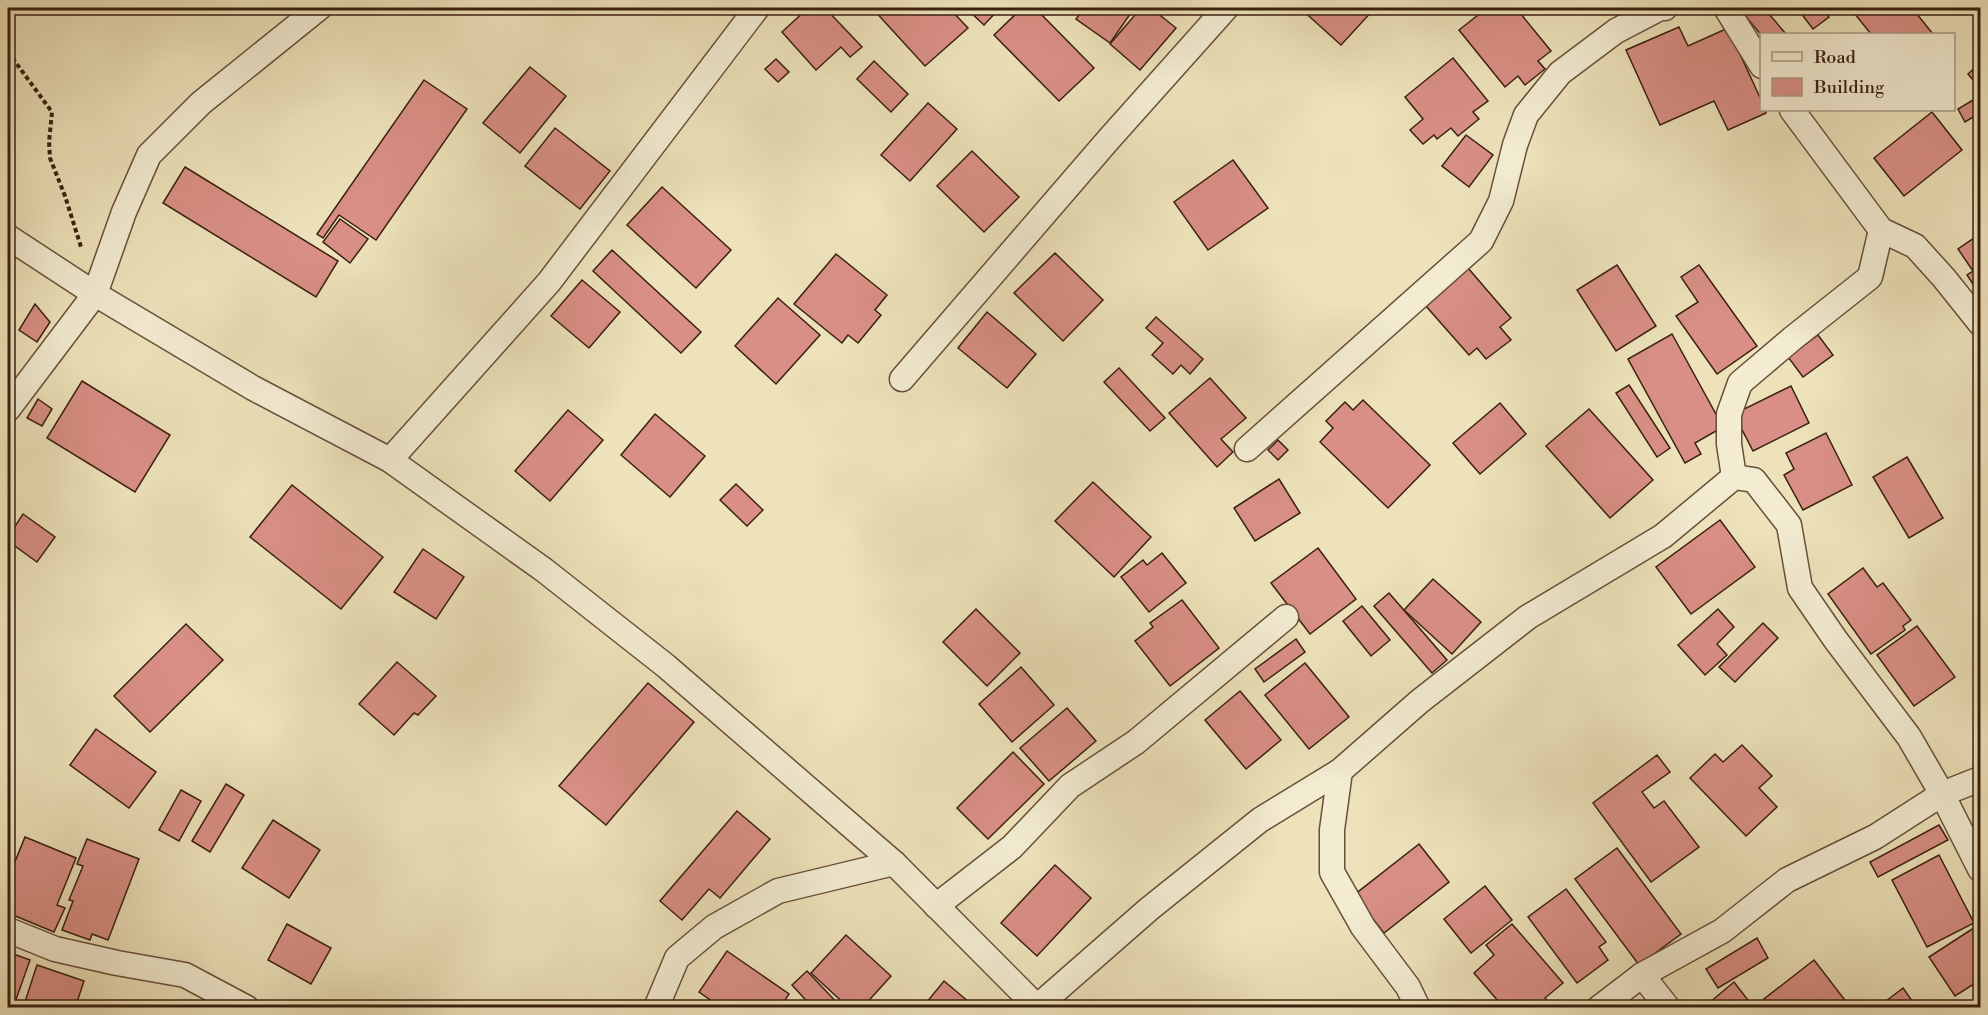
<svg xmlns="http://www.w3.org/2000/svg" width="1988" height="1015" viewBox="0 0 1988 1015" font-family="'Libre Bodoni',serif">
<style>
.building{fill:#d98f85;stroke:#3a2010;stroke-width:1.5}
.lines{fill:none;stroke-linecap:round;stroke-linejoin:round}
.minor-casing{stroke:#67503a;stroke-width:27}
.path{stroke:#3a2010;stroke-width:4;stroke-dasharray:4.5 3;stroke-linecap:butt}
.minor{stroke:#f3ecd2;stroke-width:24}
</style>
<rect width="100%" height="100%" fill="#ede2ba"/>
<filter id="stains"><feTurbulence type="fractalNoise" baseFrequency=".00333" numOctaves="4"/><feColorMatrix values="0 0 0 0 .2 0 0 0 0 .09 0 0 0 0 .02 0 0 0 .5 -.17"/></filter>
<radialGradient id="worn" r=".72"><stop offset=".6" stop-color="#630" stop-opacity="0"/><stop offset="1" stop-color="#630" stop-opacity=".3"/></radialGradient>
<g class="building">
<polygon points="808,8 825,8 862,47 850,57 841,47 816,70 782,32"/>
<polygon points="872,8 949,8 968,28 925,66"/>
<polygon points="966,8 1000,8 984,25"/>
<polygon points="1022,8 1035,8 1094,68 1059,101 994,35"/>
<polygon points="1084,8 1129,8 1133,10 1110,43 1076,19"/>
<polygon points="1141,8 1151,8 1176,28 1140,70 1110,44"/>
<polygon points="1300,8 1375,8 1341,45"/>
<polygon points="1487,8 1516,8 1551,51 1538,61 1545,69 1525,85 1518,76 1505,87 1459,30"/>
<polygon points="1748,8 1764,8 1786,34 1762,34 1762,36 1742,12"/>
<polygon points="1797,8 1822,8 1829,17 1813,29"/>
<polygon points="1850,8 1912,8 1933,34 1871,34"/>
<polygon points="1679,27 1688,46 1728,28 1762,102 1762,110 1765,110 1766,113 1728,130 1714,101 1660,125 1626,50"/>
<polygon points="1453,58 1488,101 1473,112 1479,119 1458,136 1451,128 1437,139 1434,135 1423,144 1410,130 1423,119 1405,97"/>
<polygon points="776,59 789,72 778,82 765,69"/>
<polygon points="874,61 908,94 891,112 857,79"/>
<polygon points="1980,63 1980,88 1968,74"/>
<polygon points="530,67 566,96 520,153 483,123"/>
<polygon points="424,80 467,109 376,240 339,215 323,238 317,234"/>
<polygon points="1973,100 1980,113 1965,122 1958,109"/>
<polygon points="928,103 957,129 910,181 881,155"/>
<polygon points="1932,112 1962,150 1904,196 1874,158"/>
<polygon points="555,128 610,171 580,209 525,166"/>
<polygon points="1466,135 1493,155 1469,187 1442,166"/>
<polygon points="972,151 1019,197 984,232 937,186"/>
<polygon points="1233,160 1268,208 1208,250 1174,202"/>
<polygon points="185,167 338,261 316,297 163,203"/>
<polygon points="662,187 731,250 696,288 627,225"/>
<polygon points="340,219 368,239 350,263 323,242"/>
<polygon points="1980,234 1980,295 1967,275 1973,271 1958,249"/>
<polygon points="612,250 701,332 681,353 593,271"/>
<polygon points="1055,253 1103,300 1063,341 1014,293"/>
<polygon points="836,254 887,295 875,310 881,315 858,343 848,335 842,343 794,304"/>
<polygon points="1617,265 1656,326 1616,351 1577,290"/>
<polygon points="1699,265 1757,346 1717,374 1676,316 1698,302 1681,277"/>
<polygon points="1468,268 1511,318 1500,327 1511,340 1486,359 1477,348 1469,355 1425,305"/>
<polygon points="582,280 620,312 589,348 551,316"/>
<polygon points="778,298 820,335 776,384 735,346"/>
<polygon points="35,304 50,322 37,342 19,330"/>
<polygon points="987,312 1036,354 1007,388 958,348"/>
<polygon points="1156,317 1203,359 1190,374 1181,365 1173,374 1152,355 1163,343 1146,328"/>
<polygon points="1672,334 1723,427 1695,443 1701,454 1685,463 1628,359"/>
<polygon points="1818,335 1833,355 1803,377 1788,357"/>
<polygon points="1119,368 1165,418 1150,431 1104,382"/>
<polygon points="1210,378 1246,418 1221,439 1233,452 1217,467 1169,413"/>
<polygon points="82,381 170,435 135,492 47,438"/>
<polygon points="1629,385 1670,448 1657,457 1616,393"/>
<polygon points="1791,386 1809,423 1753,451 1734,414"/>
<polygon points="38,399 52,409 42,426 27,418"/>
<polygon points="1363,400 1430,465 1388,508 1320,442 1333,428 1326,421 1345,402 1353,410"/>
<polygon points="1500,403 1526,434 1480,474 1453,443"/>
<polygon points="1589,409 1653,480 1610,518 1546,446"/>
<polygon points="568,410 603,440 550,501 515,471"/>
<polygon points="655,414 705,456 670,497 621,455"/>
<polygon points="1826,433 1852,485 1803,510 1784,475 1794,469 1786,453"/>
<polygon points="1278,440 1288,450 1278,460 1268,450"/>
<polygon points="1907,457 1943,518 1909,538 1873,477"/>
<polygon points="1279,479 1300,513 1255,541 1234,508"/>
<polygon points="1093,482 1151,537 1114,577 1055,521"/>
<polygon points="736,484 763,510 747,526 720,500"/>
<polygon points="292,485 383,557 341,609 250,537"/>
<polygon points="23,514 55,537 37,562 8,541 8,537"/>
<polygon points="1720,520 1755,567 1691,614 1656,567"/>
<polygon points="1318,548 1356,599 1310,634 1271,583"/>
<polygon points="423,549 464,577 436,619 394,592"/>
<polygon points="1162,553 1186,583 1149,612 1121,577 1143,560 1147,565"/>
<polygon points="1863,568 1877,587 1883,583 1911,620 1903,626 1905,630 1871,654 1828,594"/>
<polygon points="1433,579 1481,622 1452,654 1404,610"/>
<polygon points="1389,593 1447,660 1432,673 1374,606"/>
<polygon points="1182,600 1219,648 1170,686 1135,641 1153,627 1150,623"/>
<polygon points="1362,606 1390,640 1371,656 1343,621"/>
<polygon points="976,609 1020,653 987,686 943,642"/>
<polygon points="1718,609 1734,627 1717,644 1727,655 1705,675 1678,645"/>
<polygon points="1763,623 1778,638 1735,682 1719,667"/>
<polygon points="186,624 223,660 150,732 114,696"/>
<polygon points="1917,626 1955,677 1914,706 1877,655"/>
<polygon points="1296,639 1305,652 1264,682 1255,669"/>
<polygon points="397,662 436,696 418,715 414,713 394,735 359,704"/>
<polygon points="1305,663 1349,717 1309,749 1265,695"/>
<polygon points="1021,667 1054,705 1012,742 979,704"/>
<polygon points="648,683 694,722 606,825 559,786"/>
<polygon points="1240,691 1281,740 1246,769 1205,720"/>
<polygon points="1067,708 1096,741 1049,781 1020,748"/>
<polygon points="96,729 156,772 129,808 70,765"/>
<polygon points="1742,745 1772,776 1759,788 1777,807 1746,836 1690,778 1715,754 1723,762"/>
<polygon points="1013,752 1044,784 988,839 957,808"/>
<polygon points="1657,755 1670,772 1642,792 1654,808 1664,801 1699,847 1651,882 1593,803"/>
<polygon points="226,784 244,795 210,852 192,841"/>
<polygon points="181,790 201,801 179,841 159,830"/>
<polygon points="737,811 770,839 720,898 709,889 682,920 660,901"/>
<polygon points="273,820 320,850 289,898 242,868"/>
<polygon points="1939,825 1948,840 1878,877 1870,862"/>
<polygon points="25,837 76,858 57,905 65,908 54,932 8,913 8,879"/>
<polygon points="87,839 139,859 108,940 92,934 90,940 62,930 73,901 69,900 83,866 77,864"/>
<polygon points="1419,844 1449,882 1384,933 1354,895"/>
<polygon points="1617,848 1681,934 1639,965 1575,879"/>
<polygon points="1939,855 1974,923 1927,947 1892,880"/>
<polygon points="1055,865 1091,898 1037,956 1001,923"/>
<polygon points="1485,886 1512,920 1471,953 1444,919"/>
<polygon points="1566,889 1606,942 1599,947 1608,960 1577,983 1528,917"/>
<polygon points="287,924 331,948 311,984 268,960"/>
<polygon points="1512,924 1563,983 1545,998 1549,1003 1544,1008 1504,1008 1474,973 1494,955 1486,945"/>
<polygon points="1980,924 1980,980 1955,996 1929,957"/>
<polygon points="846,935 891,976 862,1008 849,1008 811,973"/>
<polygon points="1757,938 1768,958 1718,988 1706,969"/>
<polygon points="727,951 789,994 780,1008 722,1008 699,992"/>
<polygon points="8,952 30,960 13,1008 8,1008"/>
<polygon points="1814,960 1851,1008 1771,1008 1764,999"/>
<polygon points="37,965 84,981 75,1008 23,1008"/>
<polygon points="807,971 842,1008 813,1008 792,985"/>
<polygon points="944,981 976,1008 922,1008"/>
<polygon points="1734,982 1754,1008 1703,1008"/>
<polygon points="1903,988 1917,1008 1877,1008"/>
</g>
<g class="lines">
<g class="minor-casing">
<g id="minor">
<polyline points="1726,8 1762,66"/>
<polyline points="1792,110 1881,230 1915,246 1944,278 1980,323"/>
<polyline points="8,237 95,294 253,388 390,460 544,570 666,666 894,863 1038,1008"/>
<polyline points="902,379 1109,139 1226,8"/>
<polyline points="8,409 95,294 124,212 149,155 201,103 319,8"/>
<polyline points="1247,449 1481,241 1501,201 1515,145 1526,115 1560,73 1616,31 1660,8 1665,8"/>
<polyline points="390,460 549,282 757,8"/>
<polyline points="1734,477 1729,444 1729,414 1740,383 1793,338 1870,277 1881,230"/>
<polyline points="1340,771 1332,830 1332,872 1363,927 1408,987 1418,1008"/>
<polyline points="936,906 1012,847 1070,786 1136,742 1286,617"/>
<polyline points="8,930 55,949 117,963 185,975 247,1008"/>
<polyline points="1642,975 1668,1008"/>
<polyline points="1037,1007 1149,909 1260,820 1340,771 1420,701 1528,617 1663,536 1734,477 1754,480 1789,525 1800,588 1835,639 1909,737 1942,794 1980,869"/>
<polyline points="656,1008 677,958 714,927 778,891 894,863"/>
<polyline points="1599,1008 1642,975 1722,931 1787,880 1875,837 1942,794 1980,779"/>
</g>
</g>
<polyline class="path" points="8,52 52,112 49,142 50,158 65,196 81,247"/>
<use href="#minor" class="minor"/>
</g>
<rect width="1988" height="1015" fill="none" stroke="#ede2ba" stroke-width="30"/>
<rect x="9" y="9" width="1970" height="997" fill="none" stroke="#3a2010" stroke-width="3"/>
<rect x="15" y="15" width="1958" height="985" fill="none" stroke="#3a2010" stroke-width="1.5"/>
<rect x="1760" y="33" width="195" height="78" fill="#f3ecd2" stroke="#a99a84" stroke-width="1.5"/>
<rect x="1772" y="52" width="30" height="9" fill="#f3ecd2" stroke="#a99a84" stroke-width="1.5"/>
<text x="1814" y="63" font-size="18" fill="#3a2010">Road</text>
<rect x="1772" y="78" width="30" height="18" fill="#d98f85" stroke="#a99a84" stroke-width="1.5"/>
<text x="1814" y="93" font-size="18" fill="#3a2010">Building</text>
<rect width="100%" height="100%" filter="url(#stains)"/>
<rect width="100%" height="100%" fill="url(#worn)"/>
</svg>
